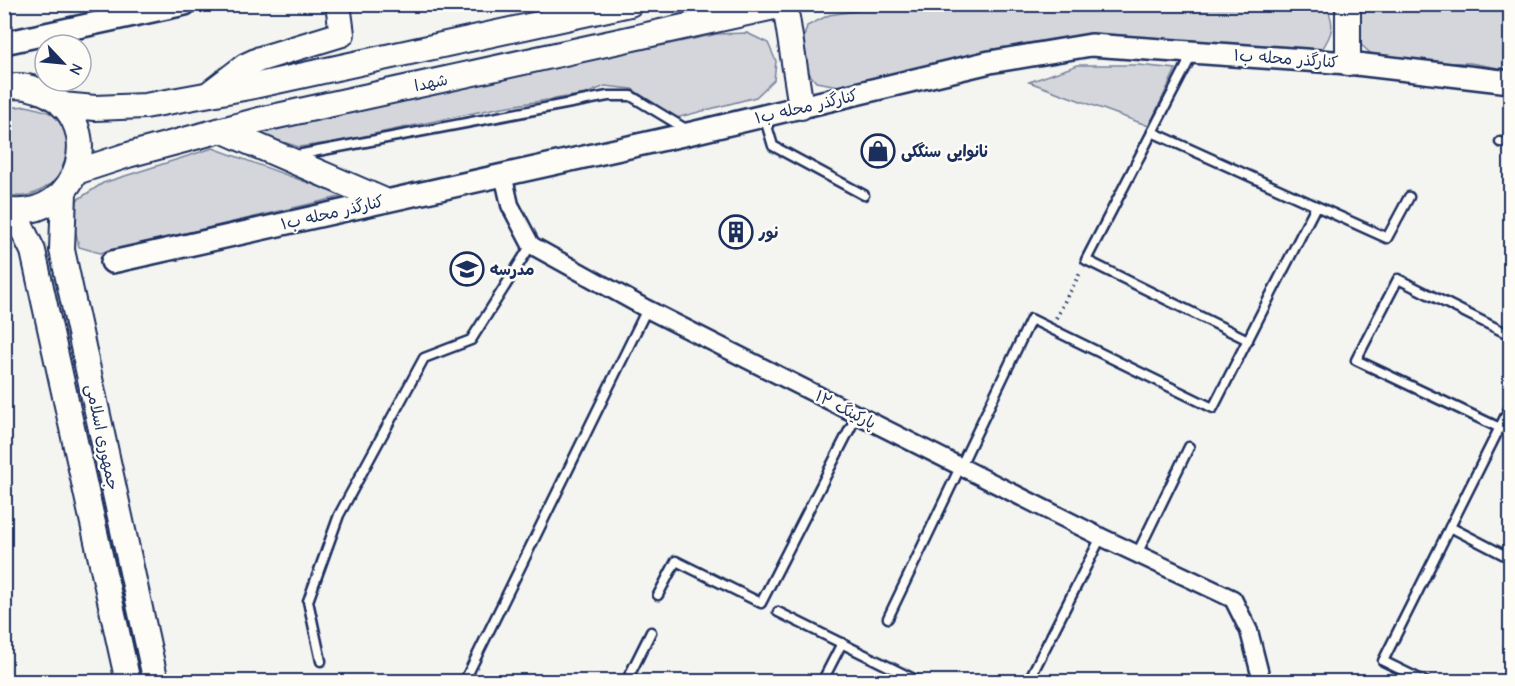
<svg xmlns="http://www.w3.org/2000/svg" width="1515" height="686" viewBox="0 0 1515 686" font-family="'Comic Neue','Playpen Sans Arabic',sans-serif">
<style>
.green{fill:#d4d6db;stroke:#78829c;stroke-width:1.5}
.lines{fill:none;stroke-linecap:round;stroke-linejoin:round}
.service-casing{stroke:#1b2f5e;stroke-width:13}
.minor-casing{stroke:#1b2f5e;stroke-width:21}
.tertiary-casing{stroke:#1b2f5e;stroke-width:26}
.secondary-casing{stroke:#1b2f5e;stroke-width:28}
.path{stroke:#1b2f5e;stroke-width:4;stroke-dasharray:1.5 4.5;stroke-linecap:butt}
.service{stroke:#fdfcf7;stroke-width:8}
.minor{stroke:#fdfcf7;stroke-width:16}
.tertiary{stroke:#fdfcf7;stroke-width:21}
.secondary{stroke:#fdfcf7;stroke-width:24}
.labels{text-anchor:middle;stroke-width:5;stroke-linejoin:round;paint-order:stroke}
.street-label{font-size:16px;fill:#1b2f5e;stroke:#fdfcf7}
.poi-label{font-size:16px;font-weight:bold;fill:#1b2f5e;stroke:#fdfcf7;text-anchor:start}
</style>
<rect width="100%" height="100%" fill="#f4f4f1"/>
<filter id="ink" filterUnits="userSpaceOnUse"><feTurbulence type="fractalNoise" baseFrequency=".0167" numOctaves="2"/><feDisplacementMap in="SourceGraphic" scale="12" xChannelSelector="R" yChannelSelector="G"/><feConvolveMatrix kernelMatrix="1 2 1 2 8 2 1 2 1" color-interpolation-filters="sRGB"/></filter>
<g filter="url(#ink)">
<g class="green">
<polygon points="676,4 741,5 679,17"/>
<path d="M 1325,4 C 1336,24 1333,33 1321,51 L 1150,39 L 845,87 L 816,82 C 799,63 800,50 807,26 L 829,15 L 894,5 Z"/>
<polygon points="1361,5 1510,5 1510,70 1470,63 1380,62 1357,41 1356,16"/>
<polygon points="747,33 768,43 776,61 774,80 756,97 676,118 632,89 605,86 586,94 497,108 336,142 299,147 248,131 717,34"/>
<polygon points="1078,65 1138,65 1176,69 1149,126 1029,82"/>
<path d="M 26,106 C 34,108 46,110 53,115 C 95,148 49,208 5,194 L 5,108 Z"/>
<polygon points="213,148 344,196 100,253 79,247 74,224 77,200 103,183"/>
</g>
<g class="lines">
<g class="service-casing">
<g id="service">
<polyline points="1192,55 1086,260 1248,340"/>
<polyline points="764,116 773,146 864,195"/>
<polyline points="1152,132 1387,238 1409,197"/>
<polyline points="1500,142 1510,143"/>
<polyline points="297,155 608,96 631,96 689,131"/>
<polyline points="1500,428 1356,360 1398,279 1510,335"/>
<polyline points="1450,527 1510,558"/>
<polyline points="1137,554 1189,447"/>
<polyline points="658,595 676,561 761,603 857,415"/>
<polyline points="778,612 920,682"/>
<polyline points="888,618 1031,319 1213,408 1316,206"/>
<polyline points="321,661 308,601 339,515 424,358 471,340 531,245"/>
<polyline points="464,682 647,309"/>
<polyline points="626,682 651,632"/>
<polyline points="822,682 842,643"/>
<polyline points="1028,682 1101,537"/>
<polyline points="1426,682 1383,661 1510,407"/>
</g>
</g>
<g class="minor-casing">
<polyline id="minor" points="503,174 510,205 531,245 647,309 762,367 1101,537 1233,599 1249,631 1262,682"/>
</g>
<g class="tertiary-casing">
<g id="tertiary">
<polyline points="4,43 185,4"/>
<polyline points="112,262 692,133 990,62 1091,45 1348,63 1510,82"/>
</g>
</g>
<g class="secondary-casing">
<g id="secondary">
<polyline points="1348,4 1348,63"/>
<polyline points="785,5 801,107"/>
<path d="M 4,88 C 15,85 27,86 37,90 C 111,115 82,224 4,210"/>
<polyline points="211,92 245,66 260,59 342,34 338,4"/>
<polyline points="62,105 95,108 145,106 249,87 630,4"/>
<polyline points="221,130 383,200"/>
<polyline points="76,172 128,155 259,120 788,4"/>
<polyline points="64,192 62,250 156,682"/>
<polyline points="14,212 33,251 128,682"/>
</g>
</g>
<polyline class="path" points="1056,318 1081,271"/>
<use href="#service" class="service"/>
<use href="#minor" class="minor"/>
<use href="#tertiary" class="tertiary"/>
<use href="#secondary" class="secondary"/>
</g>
</g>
<defs>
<g id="shop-ring" transform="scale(1.725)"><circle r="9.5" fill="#fdfcf7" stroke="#1b2f5e" stroke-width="1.5"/><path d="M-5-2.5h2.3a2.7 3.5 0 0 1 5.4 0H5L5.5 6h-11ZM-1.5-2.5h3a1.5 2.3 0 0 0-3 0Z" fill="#1b2f5e"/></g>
<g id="building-ring" transform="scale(1.725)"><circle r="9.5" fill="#fdfcf7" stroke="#1b2f5e" stroke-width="1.5"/><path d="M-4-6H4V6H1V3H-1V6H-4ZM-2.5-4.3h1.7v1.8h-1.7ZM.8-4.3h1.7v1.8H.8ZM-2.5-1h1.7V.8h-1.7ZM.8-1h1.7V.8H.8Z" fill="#1b2f5e"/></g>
<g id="school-ring" transform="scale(1.725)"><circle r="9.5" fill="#fdfcf7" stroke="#1b2f5e" stroke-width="1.5"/><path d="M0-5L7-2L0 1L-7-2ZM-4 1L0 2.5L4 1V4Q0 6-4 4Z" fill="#1b2f5e"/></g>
</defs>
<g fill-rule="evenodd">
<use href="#shop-ring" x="878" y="151"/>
<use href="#building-ring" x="736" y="232"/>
<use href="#school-ring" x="467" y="269"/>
</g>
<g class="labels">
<g class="street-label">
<text transform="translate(1286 58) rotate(4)" y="6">کنارگذر محله ب۱</text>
<text transform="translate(431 82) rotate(-12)" y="6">شهدا</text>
<text transform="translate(806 106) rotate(-13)" y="6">کنارگذر محله ب۱</text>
<text transform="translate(332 212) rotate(-13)" y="6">کنارگذر محله ب۱</text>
<text transform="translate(846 409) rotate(27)" y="6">پارکینگ ۱۲</text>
<text transform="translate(103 437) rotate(78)" y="6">جمهوری اسلامی</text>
</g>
<g class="poi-label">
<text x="901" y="157">نانوایی سنگکی</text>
<text x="759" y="238">نور</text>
<text x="490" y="275">مدرسه</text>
</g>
</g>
<rect width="1515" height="686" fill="none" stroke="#fdfcf7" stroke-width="24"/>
<rect x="12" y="12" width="1491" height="662" fill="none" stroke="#1b2f5e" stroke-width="2" filter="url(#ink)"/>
<g transform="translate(63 63) rotate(116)"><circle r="28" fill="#fdfcf7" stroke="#a3aaba" stroke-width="1.5"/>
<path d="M0-4.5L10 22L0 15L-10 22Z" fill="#1b2f5e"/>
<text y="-9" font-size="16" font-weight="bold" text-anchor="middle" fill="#1b2f5e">N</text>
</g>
</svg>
